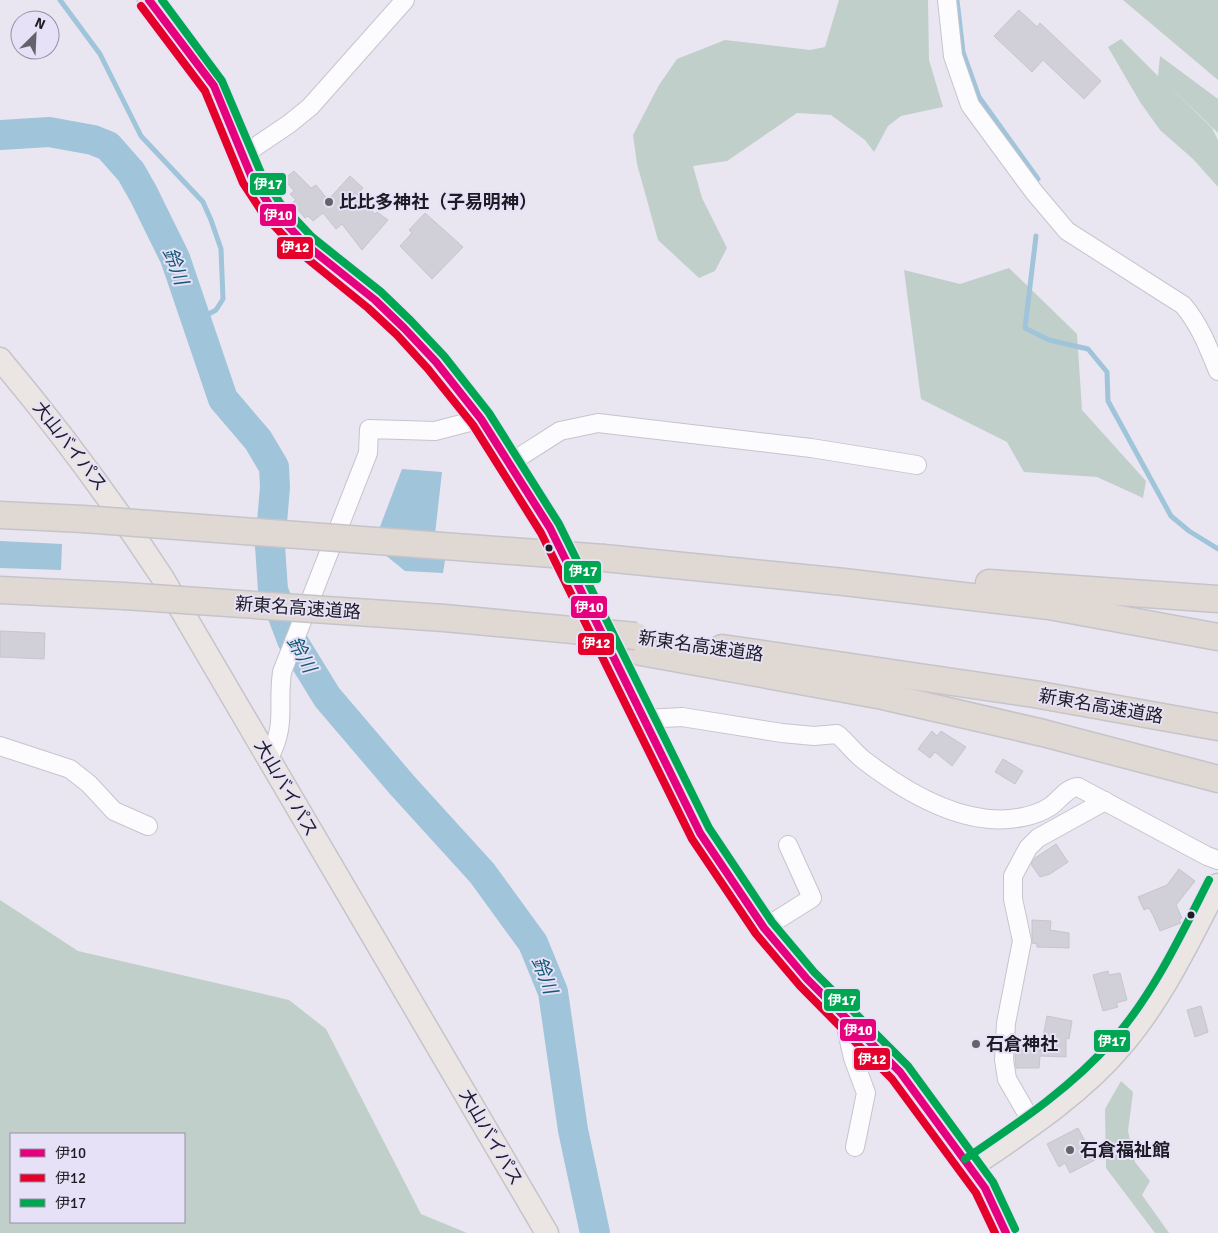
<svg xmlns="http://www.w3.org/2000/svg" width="1218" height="1233" viewBox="0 0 1218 1233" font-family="Signika,'Noto Sans JP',sans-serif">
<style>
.green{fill:#c0cfca;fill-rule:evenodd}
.water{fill:#a0c4d9}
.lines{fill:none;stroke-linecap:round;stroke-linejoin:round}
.stream{stroke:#a0c4d9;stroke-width:5}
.river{stroke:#a0c4d9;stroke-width:30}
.building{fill:#d1cfd7;stroke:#c7c4ce}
.minor-casing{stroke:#c6c4cd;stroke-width:20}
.major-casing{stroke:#c5c4ca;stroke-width:25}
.highway-casing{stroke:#c5c4ca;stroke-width:29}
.minor{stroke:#fcfbfd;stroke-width:18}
.major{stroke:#ebe6e3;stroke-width:22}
.highway{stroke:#dfd8d3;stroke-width:26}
.highway-bridge-casing{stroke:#c5c4ca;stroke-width:29;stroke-linecap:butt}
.highway-bridge{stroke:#dfd8d3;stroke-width:26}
.bus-1-casing{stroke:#e6e1f7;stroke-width:11}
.bus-2-casing{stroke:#e6e1f7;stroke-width:11}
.bus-3-casing{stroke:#e6e1f7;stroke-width:11}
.bus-1{stroke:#e5007d;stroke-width:8}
.bus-2{stroke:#e4002b;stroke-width:8}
.bus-3{stroke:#00a651;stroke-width:8}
.poi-dot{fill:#64626b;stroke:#e6e1f7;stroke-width:2}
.bus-dot{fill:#1d1b23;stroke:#e6e1f7;stroke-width:2}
.labels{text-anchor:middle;stroke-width:4;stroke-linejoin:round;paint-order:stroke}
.poi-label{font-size:18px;font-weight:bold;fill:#1d1b23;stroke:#e6e1f7;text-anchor:start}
.street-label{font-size:18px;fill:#1d1b23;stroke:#e6e1f7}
.water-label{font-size:19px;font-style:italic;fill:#155a73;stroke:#e6e1f7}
.line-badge{stroke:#e6e1f7;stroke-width:2}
.badge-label{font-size:14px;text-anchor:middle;font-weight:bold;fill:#fff}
</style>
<rect width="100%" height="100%" fill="#e9e6f2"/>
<g class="green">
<polygon points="839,0 928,0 929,60 943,107 901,116 888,126 874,152 865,140 831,115 797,113 727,161 693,166 702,198 727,248 715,271 699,278 658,240 637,164 633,135 659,85 677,59 725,40 810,50 825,47"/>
<polygon points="1123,0 1218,0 1218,80"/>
<polygon points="1121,39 1158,76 1160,56 1218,99 1218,133 1160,77 1212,128 1218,140 1218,187 1193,159 1160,130 1140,102 1108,47"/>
<polygon points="1009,268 1077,334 1082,410 1146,481 1143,498 1097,477 1024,472 1007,442 921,399 904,270 960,284"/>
<path d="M 0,900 L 78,951 L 289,1000 L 326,1029 L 421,1214 L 467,1233 L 0,1233 ZM 11,1134 L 184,1134 L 184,1222 L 11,1222 Z"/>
<polygon points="1121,1081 1133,1092 1128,1131 1135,1162 1150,1181 1142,1195 1169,1233 1155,1233 1106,1168 1105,1109"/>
</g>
<g class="water">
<polygon points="402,469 442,472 435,534 449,535 443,573 405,571 373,545"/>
<polygon points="0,541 62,544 61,570 0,568"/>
</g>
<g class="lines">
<g class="stream">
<polyline points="60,0 100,54 141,136 203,202 211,220 221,249 223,299 216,310 196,321"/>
<polyline points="957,0 963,52 979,97 1038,179"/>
<polyline points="1036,236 1025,328 1049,340 1088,349 1107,372 1108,401 1171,516 1189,531 1218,549"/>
</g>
<polyline class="river" points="0,135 49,132 93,140 108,146 131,172 144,195 175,258 223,399 258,440 274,467 275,487 270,546 273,590 292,640 327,697 402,785 482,873 533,943 553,992 573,1130 595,1233"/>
</g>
<g class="building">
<polygon points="1019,10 1037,27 1040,23 1101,81 1084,99 1043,60 1032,72 994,36"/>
<polygon points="294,171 311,188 316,185 328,200 350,176 363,188 356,196 375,214 377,212 388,220 362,250 342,224 336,229 323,213 313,221 308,216 305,218 292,203 296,200 290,194 294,191 284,179"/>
<polygon points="425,213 463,247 432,279 400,246 412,233 409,230"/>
<polygon points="0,631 45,633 44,659 0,657"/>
<polygon points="932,731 937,736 941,731 966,747 952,766 935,752 930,758 918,749"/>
<polygon points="1003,759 1023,771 1015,784 995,772"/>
<polygon points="1056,844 1068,862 1050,874 1040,877 1031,864 1035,858"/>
<polygon points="1179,869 1195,881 1176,905 1182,918 1179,920 1181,923 1160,931 1153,915 1149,908 1144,910 1138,897 1167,885"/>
<polygon points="1032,920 1051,921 1050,930 1069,933 1069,948 1037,947 1037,944 1032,943"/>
<polygon points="1108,971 1109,975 1120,973 1127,1000 1116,1003 1118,1007 1103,1011 1093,975"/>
<polygon points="1201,1006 1208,1032 1195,1037 1187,1010"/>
<polygon points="1047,1016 1072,1021 1069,1039 1066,1038 1066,1057 1040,1056 1039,1068 1016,1068 1015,1053 1020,1053 1023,1046 1040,1047 1040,1052"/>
<polygon points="1078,1128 1095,1160 1070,1173 1065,1163 1059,1167 1047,1144"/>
</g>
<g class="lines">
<g class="minor-casing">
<g id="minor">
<path d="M 947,0 L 953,56 L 970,105 L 1034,192 L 1067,231 L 1183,305 C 1200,325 1208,347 1218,371"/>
<polyline points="243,155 289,124 310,107 405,0"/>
<polyline points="510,463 560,431 598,423 811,448 917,465"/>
<path d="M 644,719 L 682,717 L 782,733 L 814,736 L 837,734 C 847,742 854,753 865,761 C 907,793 968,829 1023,817 C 1033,815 1042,812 1051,806 C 1059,800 1068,787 1078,787 L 1207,856 L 1218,860"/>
<polyline points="0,746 70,769 89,784 114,811 148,826"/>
<path d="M 269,758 C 287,723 277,708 282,672 L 368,453 L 369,429 L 435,431 L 481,419"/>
<polyline points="764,928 812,898 788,845"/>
<polyline points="843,1014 853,1058 866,1093 855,1147"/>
<polyline points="1033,1124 1007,1079 1004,1060 1006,1023 1022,941 1013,899 1013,876 1028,848 1038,838 1105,801"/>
</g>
</g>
<g class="major-casing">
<g id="major">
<polyline points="149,0 214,86 252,178 272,209 305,244 375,300 404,328 436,362 481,419 510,463 550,528 700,833 764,928 807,979 900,1072 971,1167 985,1188 1006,1233"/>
<path d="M 0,359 C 59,429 112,501 162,577 L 547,1233"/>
<path d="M 971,1167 C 1024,1131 1081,1094 1122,1045 C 1163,997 1189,940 1218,885"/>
</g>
</g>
<g class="highway-casing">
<g id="highway">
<polyline points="0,515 83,519"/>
<polyline points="604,558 844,582 1049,606 1218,637"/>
<polyline points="989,583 1218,599"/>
<polyline points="0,590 124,596"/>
<polyline points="722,648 1034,694 1218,727"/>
<polyline points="641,652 883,696 1043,733 1218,779"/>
</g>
</g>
<use href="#minor" class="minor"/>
<use href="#major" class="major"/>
<use href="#highway" class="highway"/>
<g class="highway-bridge-casing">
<g id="highway-bridge">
<polyline points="83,519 604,558"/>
<polyline points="124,596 444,618 636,636"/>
</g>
</g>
<use href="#highway-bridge" class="highway-bridge"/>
<g class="bus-1-casing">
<polyline id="bus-1" points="149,0 214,86 252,178 272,209 305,244 375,300 404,328 436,362 481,419 550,528 700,833 764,928 807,979 900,1072 985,1188 1006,1233"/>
</g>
<g class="bus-2-casing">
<polyline id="bus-2" points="141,6 205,91 243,183 264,215 299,252 368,308 397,335 428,369 473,425 541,533 692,839 756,934 800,986 892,1079 976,1193 995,1233"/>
</g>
<g class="bus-3-casing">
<g id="bus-3">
<polyline points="162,0 222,81 261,173 280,203 312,237 381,292 411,321 444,356 489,413 559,524 709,828 772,922 814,972 908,1066 993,1182 1015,1229"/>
<path d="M 965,1159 C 1018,1123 1071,1088 1113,1040 C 1154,993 1181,935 1209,880"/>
</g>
</g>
<use href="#bus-1" class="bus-1"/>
<use href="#bus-2" class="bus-2"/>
<use href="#bus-3" class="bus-3"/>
</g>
<g class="poi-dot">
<circle cx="329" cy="202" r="5"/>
<circle cx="976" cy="1044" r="5"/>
<circle cx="1070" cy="1150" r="5"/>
</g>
<g class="bus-dot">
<circle cx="549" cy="548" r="4.5"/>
<circle cx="1191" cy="915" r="4.5"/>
</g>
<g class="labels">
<g class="poi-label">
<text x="339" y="208">比比多神社（子易明神）</text>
<text x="986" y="1050">石倉神社</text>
<text x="1080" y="1156">石倉福祉館</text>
</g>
<g class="street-label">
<text transform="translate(70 446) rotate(52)" y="6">大山バイパス</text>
<text transform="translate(298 608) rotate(4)" y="6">新東名高速道路</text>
<text transform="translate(701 646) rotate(8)" y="6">新東名高速道路</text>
<text transform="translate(1101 706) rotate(10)" y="6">新東名高速道路</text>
<text transform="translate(286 788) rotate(60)" y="6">大山バイパス</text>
<text transform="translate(491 1137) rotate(60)" y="6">大山バイパス</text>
</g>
<g class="water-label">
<text transform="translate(176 266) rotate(69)" y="7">鈴川</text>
<text transform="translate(302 654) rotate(61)" y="7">鈴川</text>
<text transform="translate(545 975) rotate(69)" y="7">鈴川</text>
</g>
</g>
<g class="line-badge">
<rect x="249" y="172" width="38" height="24" rx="5" fill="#00a651"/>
<rect x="259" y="203" width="38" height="24" rx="5" fill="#e5007d"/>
<rect x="276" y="236" width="38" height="24" rx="5" fill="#e4002b"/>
<rect x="563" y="560" width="39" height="24" rx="5" fill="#00a651"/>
<rect x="570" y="595" width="38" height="24" rx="5" fill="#e5007d"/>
<rect x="577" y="632" width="38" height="24" rx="5" fill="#e4002b"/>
<rect x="823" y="988" width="38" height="24" rx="5" fill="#00a651"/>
<rect x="839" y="1018" width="38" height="24" rx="5" fill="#e5007d"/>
<rect x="1093" y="1029" width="38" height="24" rx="5" fill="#00a651"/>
<rect x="853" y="1047" width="38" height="24" rx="5" fill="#e4002b"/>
</g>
<g class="badge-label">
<text x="268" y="189">伊17</text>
<text x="278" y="220">伊10</text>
<text x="295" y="252">伊12</text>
<text x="583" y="576">伊17</text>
<text x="589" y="612">伊10</text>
<text x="596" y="648">伊12</text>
<text x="842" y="1005">伊17</text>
<text x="858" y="1035">伊10</text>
<text x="1112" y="1046">伊17</text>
<text x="872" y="1064">伊12</text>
</g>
<rect x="10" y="1133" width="175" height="90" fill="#e6e1f7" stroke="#9692a2"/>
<rect x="20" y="1149" width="25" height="8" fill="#e5007d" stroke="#9692a2"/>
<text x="55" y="1158" font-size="15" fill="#1d1b23">伊10</text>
<rect x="20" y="1174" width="25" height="8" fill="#e4002b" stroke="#9692a2"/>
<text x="55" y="1183" font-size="15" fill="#1d1b23">伊12</text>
<rect x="20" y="1199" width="25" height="8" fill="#00a651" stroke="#9692a2"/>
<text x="55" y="1208" font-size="15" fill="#1d1b23">伊17</text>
<g transform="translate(35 35) rotate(24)"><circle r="24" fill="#e6e1f7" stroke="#9692a2"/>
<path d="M0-4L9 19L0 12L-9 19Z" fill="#64626b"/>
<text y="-8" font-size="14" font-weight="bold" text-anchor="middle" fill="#1d1b23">N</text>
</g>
</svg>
